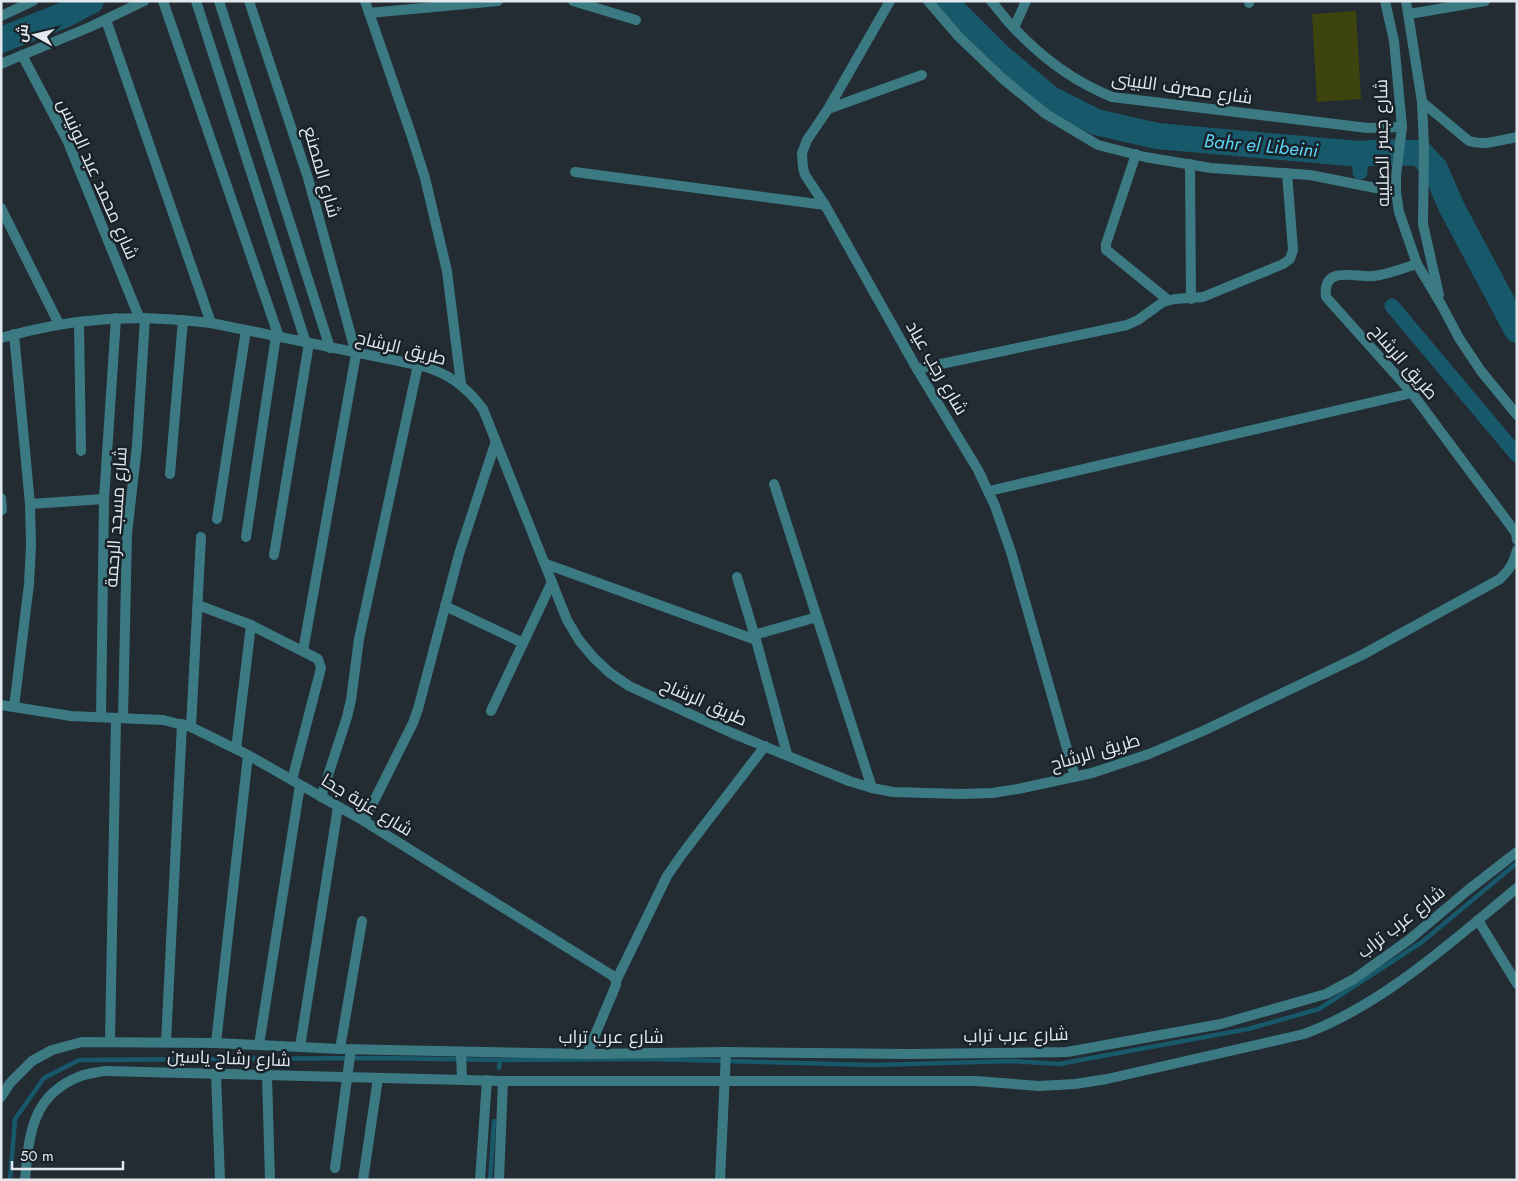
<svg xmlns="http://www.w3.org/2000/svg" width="1518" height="1181" viewBox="0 0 1518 1181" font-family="Jost,Cairo,sans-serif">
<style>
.green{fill:#3d440d}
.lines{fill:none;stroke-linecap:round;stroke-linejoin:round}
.stream{stroke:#17596a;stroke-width:4.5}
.canal{stroke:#17596a;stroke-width:15}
.river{stroke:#17596a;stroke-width:26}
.minor{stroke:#3b7a83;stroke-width:10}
.tertiary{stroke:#3b7a83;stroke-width:10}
.labels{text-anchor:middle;stroke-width:5;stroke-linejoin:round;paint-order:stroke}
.street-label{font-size:18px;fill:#e2e8ed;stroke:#192129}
.water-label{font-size:19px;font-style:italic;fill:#5cd4f5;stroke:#192129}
</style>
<rect width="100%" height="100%" fill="#232b33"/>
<polygon class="green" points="1356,11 1361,99 1317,102 1312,14"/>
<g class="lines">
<g class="stream">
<polyline points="499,1068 500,1060"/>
<polyline points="10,1180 15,1119 44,1078 79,1060 379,1058 500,1060 649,1059 873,1065 1013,1061 1059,1064 1248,1029 1319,1009 1422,942 1517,863"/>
<polyline points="490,1180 494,1121"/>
</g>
<g class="canal">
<polyline points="1360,172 1360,154"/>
<polyline points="1392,306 1517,455"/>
</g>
<g class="river">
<polyline points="944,1 999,56 1049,98 1096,122 1157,136 1360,154 1383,152 1420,153 1435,169 1452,208 1517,330"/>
<polyline points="1,40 64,15 91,1"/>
</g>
<g class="minor">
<polyline points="163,1 279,337"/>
<polyline points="196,1 306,343"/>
<polyline points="219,1 330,348"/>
<polyline points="249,1 308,178 356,354 303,651"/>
<polyline points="365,1 411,134 425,178 447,271 461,384"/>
<polyline points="573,1 636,20"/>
<polyline points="890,1 828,109 807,140 802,153 803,168 805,175 825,205 917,369 978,470 995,506 1011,552 1075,777"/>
<polyline points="928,1 959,37 1003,79 1046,114 1098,145 1145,157 1211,168 1310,175 1396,192"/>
<path d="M 991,1 C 999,10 1006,20 1014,28 C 1041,57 1075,82 1112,97 L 1368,128 L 1402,127"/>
<polyline points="1249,3 1249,1"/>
<polyline points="369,13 498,1"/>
<polyline points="1409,14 1485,1"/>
<polyline points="1,16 33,1"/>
<polyline points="106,20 211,323"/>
<polyline points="1014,28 1026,1"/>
<polyline points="22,55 68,142 139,317"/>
<polyline points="1,64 90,27 144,1"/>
<path d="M 1422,102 L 1469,141 C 1485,146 1501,140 1517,137"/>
<polyline points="828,109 922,75"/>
<polyline points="1136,154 1106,244 1106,250 1109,252 1168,300"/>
<polyline points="1190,164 1191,299"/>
<polyline points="575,172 825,205"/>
<polyline points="1,208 59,324"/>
<path d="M 1417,264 C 1403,268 1389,274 1374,276 C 1356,278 1322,264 1326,297 L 1412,393 L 1516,533 L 1517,540"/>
<polyline points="79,322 81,451"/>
<polyline points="14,334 30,504 104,499"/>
<path d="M 1,338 C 76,317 135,314 211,323 L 418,365 C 447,372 466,386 483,409 L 567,620 L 579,640 L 593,657 L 610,673 L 629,686 L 732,733 L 849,781 L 872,788 L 893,792 L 961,794 L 992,793 L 1018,789 L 1092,773 L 1149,754 L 1203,731 L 1362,655 L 1500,579 C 1509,570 1514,563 1517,550"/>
<polyline points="917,369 1127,325 1138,320 1163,302 1175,299 1203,297 1283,264 1290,259 1293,250 1287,173"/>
<polyline points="170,474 183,320"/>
<polyline points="774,484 872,788"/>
<polyline points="989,491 1412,393"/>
<polyline points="1,498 2,510"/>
<polyline points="217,519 246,330"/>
<polyline points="246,537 276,336"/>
<polyline points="274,555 309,343"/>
<polyline points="546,564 756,640"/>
<polyline points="737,577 756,640 787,754"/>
<polyline points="198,605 251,625 318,659 321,668 292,780"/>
<polyline points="445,606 523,643"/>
<polyline points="754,635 817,617"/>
<polyline points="1,705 71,716 163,720 191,727 248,755 364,821 613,976 616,981 616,985 587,1054"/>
<polyline points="14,707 29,584 31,545 30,504"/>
<polyline points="491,711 552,582"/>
<polyline points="101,717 104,499 116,318"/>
<polyline points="123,718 127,534 137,446 145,318"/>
<polyline points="191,727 201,537"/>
<polyline points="236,749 251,625"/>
<polyline points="321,797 347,717 351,700 359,639 418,365"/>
<polyline points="364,821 413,723 418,709 459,554 496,441"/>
<polyline points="1478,920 1517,984"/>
<polyline points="616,981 667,876 683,853 765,746"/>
<polyline points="110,1041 116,718"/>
<polyline points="166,1042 182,724"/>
<polyline points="216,1043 248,755"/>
<polyline points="259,1045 300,785"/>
<polyline points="300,1047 338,807"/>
<polyline points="340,1049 362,921"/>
<polyline points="216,1074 220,1180"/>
<polyline points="267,1076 270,1180"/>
<polyline points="335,1168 351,1049"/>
<polyline points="363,1180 378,1078"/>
<polyline points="480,1180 487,1080"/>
<polyline points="499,1180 503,1081"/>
<polyline points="720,1180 726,1052"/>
</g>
<g class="tertiary">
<polyline points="1385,1 1394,41 1402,127 1396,176 1396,192 1399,212 1417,264 1442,306 1459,338 1481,371 1517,415"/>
<polyline points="1406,1 1422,102 1424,147 1423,224 1439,295"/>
<polyline points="461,1052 462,1079"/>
<polyline points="1,1097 10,1083 32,1061 52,1050 82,1042 216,1043 340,1049 587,1054 726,1052 911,1054 1067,1052 1221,1024 1326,994 1354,979 1410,939 1468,890 1517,852"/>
<path d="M 25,1180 C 29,1134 32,1094 81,1076 C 88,1073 96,1073 104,1071 L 503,1081 L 975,1081 L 1039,1086 L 1075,1084 L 1107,1079 L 1304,1034 C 1383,1005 1452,941 1517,888"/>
</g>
</g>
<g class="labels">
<g class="street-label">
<text transform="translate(1182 88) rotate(8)" y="6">شارع مصرف اللبينى</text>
<text transform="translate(1382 143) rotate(-91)" y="6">شارع جسر الصليبه</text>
<text transform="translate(322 172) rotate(74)" y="6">شارع المصنع</text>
<text transform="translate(98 179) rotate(66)" y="6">شارع محمد عبد الونيس</text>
<text transform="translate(401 348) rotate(14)" y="6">طريق الرشاح</text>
<text transform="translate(1404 362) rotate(49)" y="6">طريق الرشاح</text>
<text transform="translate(937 368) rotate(60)" y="6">شارع رجب عياد</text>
<text transform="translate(116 517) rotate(-86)" y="6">شارع مسجد الرحمة</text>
<text transform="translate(704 702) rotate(24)" y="6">طريق الرشاح</text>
<text transform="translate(1095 752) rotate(-16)" y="6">طريق الرشاح</text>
<text transform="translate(367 805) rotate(31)" y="6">شارع عزبة جحا</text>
<text transform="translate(1401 922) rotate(-38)" y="6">شارع عرب تراب</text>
<text transform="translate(1016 1035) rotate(-1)" y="6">شارع عرب تراب</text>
<text x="611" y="1043">شارع عرب تراب</text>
<text transform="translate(229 1058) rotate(2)" y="6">شارع رشاح ياسين</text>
</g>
<g class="water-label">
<text transform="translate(1261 145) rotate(5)" y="7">Bahr el Libeini</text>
</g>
</g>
<rect width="1518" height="1181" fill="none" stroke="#e2e8ed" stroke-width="5"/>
<g transform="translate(35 35) rotate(278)" stroke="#192129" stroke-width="4" paint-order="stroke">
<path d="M0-4L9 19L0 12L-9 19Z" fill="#e2e8ed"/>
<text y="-8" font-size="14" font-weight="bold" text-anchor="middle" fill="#e2e8ed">ش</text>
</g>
<path d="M12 1161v8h111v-8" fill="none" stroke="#e2e8ed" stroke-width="2.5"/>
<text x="20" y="1161" font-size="15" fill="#e2e8ed" stroke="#192129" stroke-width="4" paint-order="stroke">50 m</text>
</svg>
